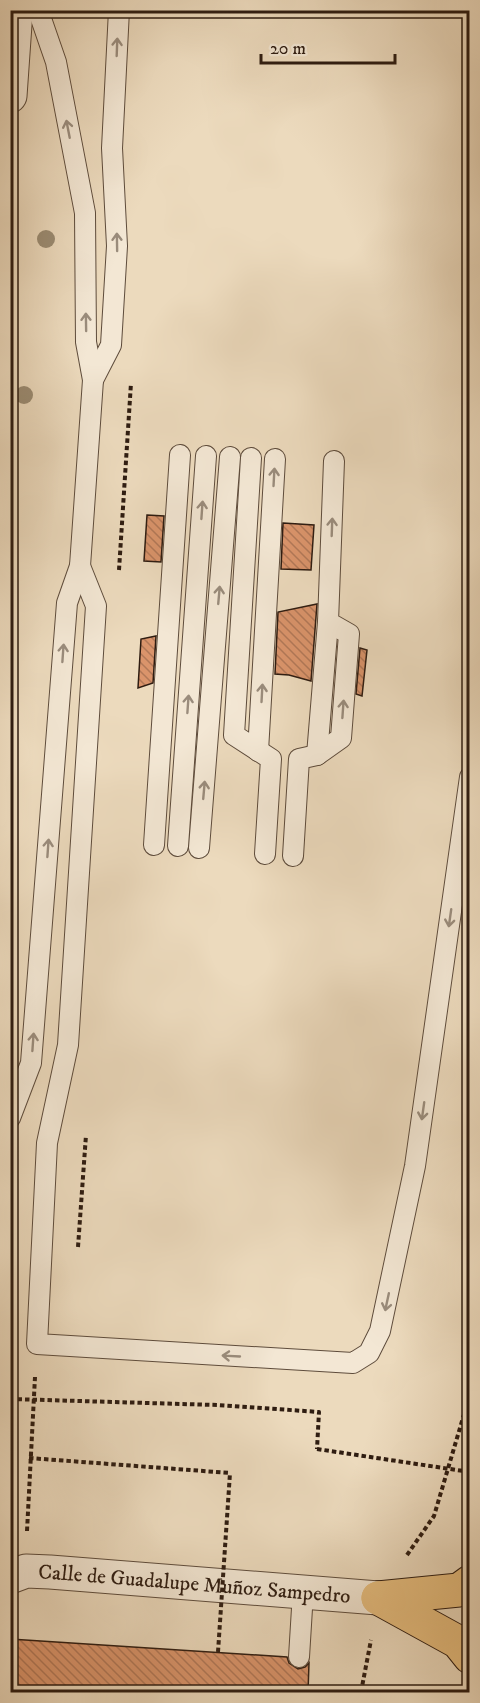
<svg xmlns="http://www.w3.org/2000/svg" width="480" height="1703" viewBox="0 0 480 1703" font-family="'IM FELL DW Pica',serif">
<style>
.building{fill:url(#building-back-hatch);stroke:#2e1c11;stroke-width:1.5}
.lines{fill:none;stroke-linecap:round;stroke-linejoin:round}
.service-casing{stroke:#5e4c3c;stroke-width:22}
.minor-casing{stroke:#5e4c3c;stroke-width:35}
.trunk-casing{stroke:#2e1c11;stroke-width:35}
.path{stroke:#2e1c11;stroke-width:4;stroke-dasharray:4.5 3;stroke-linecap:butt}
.service{stroke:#f3e7d4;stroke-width:20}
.minor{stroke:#f3e7d4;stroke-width:33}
.trunk{stroke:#e6bd7e;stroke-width:33}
.path-bridge{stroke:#2e1c11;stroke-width:4;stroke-dasharray:4.5 3;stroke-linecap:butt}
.tree{fill:#9b8c73}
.oneway{stroke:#9a8c7c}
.labels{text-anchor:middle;stroke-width:5;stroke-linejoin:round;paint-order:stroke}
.street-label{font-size:21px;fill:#2e1c11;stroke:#f3e7d4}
</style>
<defs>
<pattern id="building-back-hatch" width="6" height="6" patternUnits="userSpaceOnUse" patternTransform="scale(1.5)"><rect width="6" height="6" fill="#da946b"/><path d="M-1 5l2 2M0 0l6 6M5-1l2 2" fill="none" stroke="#b17857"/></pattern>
</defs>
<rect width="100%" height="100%" fill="#ecdabd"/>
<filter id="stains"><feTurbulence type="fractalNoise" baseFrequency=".00333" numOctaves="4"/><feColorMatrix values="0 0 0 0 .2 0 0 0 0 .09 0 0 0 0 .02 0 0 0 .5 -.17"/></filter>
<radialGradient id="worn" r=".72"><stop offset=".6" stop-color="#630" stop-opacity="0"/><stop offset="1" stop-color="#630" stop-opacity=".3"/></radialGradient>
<g class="building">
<polygon points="147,515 164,516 161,562 144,561"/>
<polygon points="283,523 314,525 311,570 281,569"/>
<polygon points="317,604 311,681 289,675 275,674 278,612"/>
<polygon points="156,636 153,683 138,688 141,639"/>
<polygon points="360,648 367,650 362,696 356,694"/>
<polygon points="10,1639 287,1657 289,1663 298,1669 305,1667 309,1663 308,1692 10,1692"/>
</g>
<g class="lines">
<g class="service-casing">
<g id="service">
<polyline points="93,380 111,345 117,246 112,148 119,10"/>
<polyline points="251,458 234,735 271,759 265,854"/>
<polyline points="80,566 96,606 68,1045 47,1143 37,1344 353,1363 369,1353 380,1331 415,1166 470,777"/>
<polyline points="258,751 275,459"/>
<polyline points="317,755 328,622"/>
<polyline points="154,845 180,455"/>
<polyline points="178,846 206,456"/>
<polyline points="199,848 230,457"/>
<polyline points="293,856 299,759 317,755 341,738 349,634 328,622 334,461"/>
<polyline points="10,1118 31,1063 67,603 80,566 93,380 86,342 85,213 56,62 38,10"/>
<polyline points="299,1657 303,1592"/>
</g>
</g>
<g class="minor-casing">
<g id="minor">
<polyline points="10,96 16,10"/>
<path id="s1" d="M 10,1577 L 26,1571 L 50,1572 L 378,1598"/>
</g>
</g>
<g class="trunk-casing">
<g id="trunk">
<polyline points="378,1598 458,1642 470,1657"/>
<polyline points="378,1598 459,1590 470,1582"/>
</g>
</g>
<g class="path">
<polyline points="119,570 131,383"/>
<polyline points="78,1247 86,1135"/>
<polyline points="10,1399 217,1405 319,1412 317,1449"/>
<polyline points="29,1458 230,1473"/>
<polyline points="27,1531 35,1377"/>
<polyline points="407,1555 434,1516 470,1394"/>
<polyline points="361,1692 371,1640"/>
</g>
<use href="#service" class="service"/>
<use href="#minor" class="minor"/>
<use href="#trunk" class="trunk"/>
<g class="path-bridge">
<polyline points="317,1449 470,1472"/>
<polyline points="218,1652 230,1473"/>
</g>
</g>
<g class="tree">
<circle cx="46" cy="239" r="9"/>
<circle cx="24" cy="395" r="9"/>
</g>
<defs><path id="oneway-shaft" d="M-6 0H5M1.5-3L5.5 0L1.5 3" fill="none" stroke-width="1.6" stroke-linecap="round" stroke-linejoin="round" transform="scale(1.5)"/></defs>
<g class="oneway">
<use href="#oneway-shaft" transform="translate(117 47) rotate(-88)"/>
<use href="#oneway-shaft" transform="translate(68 129) rotate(-101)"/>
<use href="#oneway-shaft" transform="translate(117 242) rotate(-91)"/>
<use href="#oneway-shaft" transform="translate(86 322) rotate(-91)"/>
<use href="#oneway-shaft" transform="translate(274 477) rotate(-87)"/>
<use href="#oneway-shaft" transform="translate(202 510) rotate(-86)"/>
<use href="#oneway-shaft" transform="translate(332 527) rotate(-88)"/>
<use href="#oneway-shaft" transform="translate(219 595) rotate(-85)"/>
<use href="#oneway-shaft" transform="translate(63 653) rotate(-86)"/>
<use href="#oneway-shaft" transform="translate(262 693) rotate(-87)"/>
<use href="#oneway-shaft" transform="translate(188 704) rotate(-86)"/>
<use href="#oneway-shaft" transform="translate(343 709) rotate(-86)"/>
<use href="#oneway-shaft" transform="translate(204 790) rotate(-85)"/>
<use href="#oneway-shaft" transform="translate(48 848) rotate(-86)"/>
<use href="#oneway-shaft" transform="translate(450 918) rotate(98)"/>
<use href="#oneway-shaft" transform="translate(33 1042) rotate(-86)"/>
<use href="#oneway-shaft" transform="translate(423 1111) rotate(98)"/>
<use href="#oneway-shaft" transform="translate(387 1302) rotate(102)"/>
<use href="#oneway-shaft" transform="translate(231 1356) rotate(-177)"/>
</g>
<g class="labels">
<g class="street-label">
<text dy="7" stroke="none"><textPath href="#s1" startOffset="186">Calle de Guadalupe Muñoz Sampedro</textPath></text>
</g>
</g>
<rect width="480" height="1703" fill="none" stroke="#ecdabd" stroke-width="36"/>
<rect x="12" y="12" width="456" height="1679" fill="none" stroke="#2e1c11" stroke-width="3"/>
<rect x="18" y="18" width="444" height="1667" fill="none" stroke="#2e1c11" stroke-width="1.5"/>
<path d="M261 54v9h134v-9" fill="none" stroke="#2e1c11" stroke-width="3"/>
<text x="270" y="54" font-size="18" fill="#2e1c11" stroke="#f3e7d4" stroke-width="4.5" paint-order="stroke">20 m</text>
<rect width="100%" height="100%" filter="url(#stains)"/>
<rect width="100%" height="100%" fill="url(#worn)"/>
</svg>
